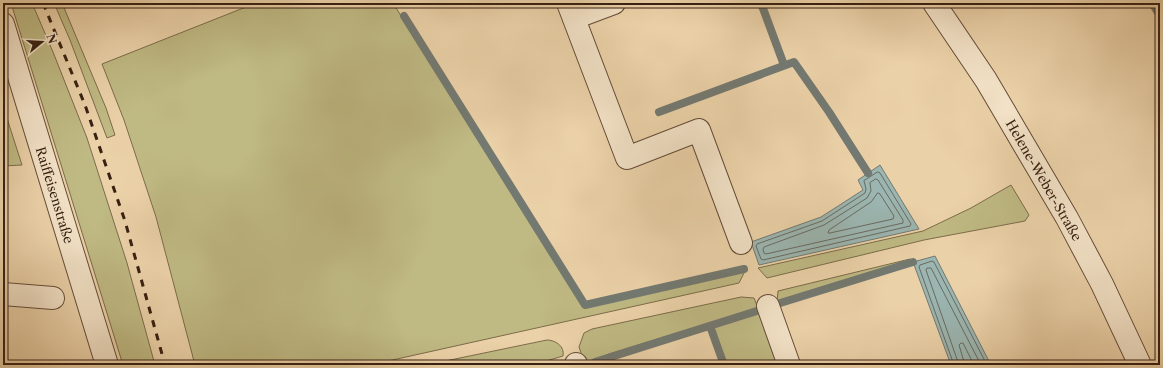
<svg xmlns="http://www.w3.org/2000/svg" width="1163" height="368" viewBox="0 0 1163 368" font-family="'Libre Caslon Text',serif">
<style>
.green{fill:#bfb983;stroke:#7c6c4a}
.water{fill:#9bb5b0;stroke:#737971}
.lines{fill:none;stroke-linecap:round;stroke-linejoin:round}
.shore{stroke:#6a6a61;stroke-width:1}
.stream{stroke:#737971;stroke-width:8}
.minor-casing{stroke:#654c38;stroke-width:24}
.minor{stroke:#f2e1c6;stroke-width:22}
.rail{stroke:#382012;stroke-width:3;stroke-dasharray:7 7;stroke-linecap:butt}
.labels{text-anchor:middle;stroke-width:3;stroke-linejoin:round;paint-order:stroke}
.street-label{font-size:13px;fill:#382012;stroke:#f2e1c6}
</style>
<rect width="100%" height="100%" fill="#ebd1a8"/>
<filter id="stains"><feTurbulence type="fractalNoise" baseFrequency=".005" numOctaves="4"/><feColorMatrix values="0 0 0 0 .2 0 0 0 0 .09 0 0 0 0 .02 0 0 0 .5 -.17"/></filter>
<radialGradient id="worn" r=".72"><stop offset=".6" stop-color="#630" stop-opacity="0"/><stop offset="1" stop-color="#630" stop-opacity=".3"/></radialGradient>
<g class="green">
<polygon points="11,3 32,3 53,52 87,138 127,263 155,365 123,365"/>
<polygon points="54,3 62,3 106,108 115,135 107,138 70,40"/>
<polygon points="256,3 393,3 583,307 745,271 739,283 370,365 195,365 156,217 124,120 102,64"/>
<polygon points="3,109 4,109 22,165 3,166"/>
<polygon points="1011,185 1029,215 1025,221 924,240 767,278 758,268 923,231 971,208"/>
<polygon points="910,259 911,261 904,263 777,302 778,291"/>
<polygon points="741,297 754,298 758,308 612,353 595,359 596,363 585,365 579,347 584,333 592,329"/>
<polygon points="760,312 779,365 726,365 712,327"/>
<path d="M 547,340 C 555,340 565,346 563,356 L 533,365 L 426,365 Z"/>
</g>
<g class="water">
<polygon points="880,165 919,229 759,265 751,242 821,217 863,190 858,180"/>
<polygon points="935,256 991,365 951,365 913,262"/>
</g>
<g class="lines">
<g class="shore">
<polygon points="878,172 880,173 911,224 910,226 763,260 761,259 756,246 757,244 822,221 865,193 866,189 864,181"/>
<polygon points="876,179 878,180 903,220 903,223 766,254 764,253 763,249 764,247 824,225 867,198 871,191 870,183"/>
<polygon points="878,193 880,194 894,216 893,219 830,233 828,233 829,230 871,202"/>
<polyline points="954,365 919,267 920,265 932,261 934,262 987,365"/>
<polyline points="959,365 926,270 927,268 931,268 981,365"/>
<polyline points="965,365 959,345 961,343 963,343 974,365"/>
</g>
<g class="stream">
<polyline points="761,3 784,65"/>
<polyline points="1152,3 1160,16"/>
<polyline points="404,16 585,305 744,269"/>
<polyline points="659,112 794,62 829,112 868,173"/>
<polyline points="777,304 913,262"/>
<polyline points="710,326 724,365"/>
<polyline points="595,362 760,310"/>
</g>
<g class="minor-casing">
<g id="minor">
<polyline points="568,3 627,158 699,130 741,243"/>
<polyline points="934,3 986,80 1067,218 1102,284 1140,365"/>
<polyline points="574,18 614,3"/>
<polyline points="3,24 107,365"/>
<polyline points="3,294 53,298"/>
<polyline points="768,306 789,365"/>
<polyline points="576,364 576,365"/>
</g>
</g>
<use href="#minor" class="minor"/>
<polyline class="rail" points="43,3 85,105 125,221 165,365"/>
</g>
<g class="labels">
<g class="street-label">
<text transform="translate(1044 180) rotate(60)" y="5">Helene-Weber-Straße</text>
<text transform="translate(55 195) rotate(73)" y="5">Raiffeisenstraße</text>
</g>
</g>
<rect width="1163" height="368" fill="none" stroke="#ebd1a8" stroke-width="16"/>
<rect x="4" y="4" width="1155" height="360" fill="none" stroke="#382012" stroke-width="2"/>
<rect x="8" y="8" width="1147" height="352" fill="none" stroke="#382012"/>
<g transform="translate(42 42) rotate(72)" stroke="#f2e1c6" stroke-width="3" paint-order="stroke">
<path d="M0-3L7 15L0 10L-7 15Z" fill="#382012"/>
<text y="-6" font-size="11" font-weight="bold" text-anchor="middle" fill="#382012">N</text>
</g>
<rect width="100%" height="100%" filter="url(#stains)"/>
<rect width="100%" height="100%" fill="url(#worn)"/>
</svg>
